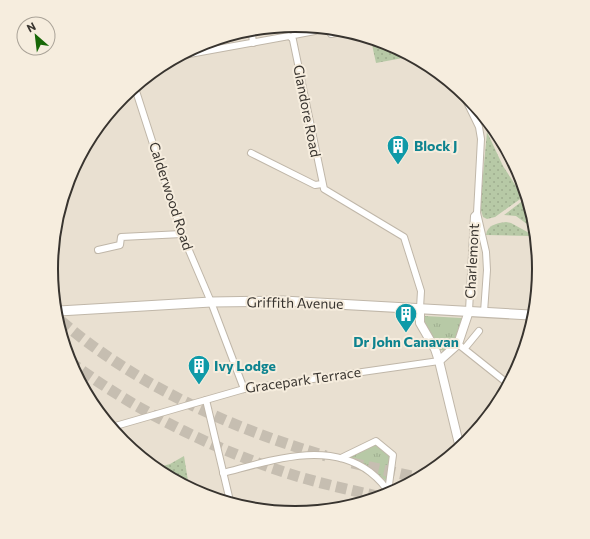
<svg xmlns="http://www.w3.org/2000/svg" width="590" height="539" viewBox="0 0 590 539" font-family="Commissioner,sans-serif">
<style>
.grass{fill:url(#grass-dots)}
.park{fill:url(#park-tufts)}
.lines{fill:none;stroke-linecap:round;stroke-linejoin:round}
.motorway-tunnel{stroke:#c6beb1;stroke-width:11;stroke-dasharray:11 5.5;stroke-linecap:butt}
.minor-casing{stroke:#c0b7a9;stroke-width:8}
.tertiary-casing{stroke:#c0b7a9;stroke-width:10}
.secondary-casing{stroke:#c0b7a9;stroke-width:11}
.minor{stroke:#fff;stroke-width:6}
.tertiary{stroke:#fff;stroke-width:8}
.secondary{stroke:#fff;stroke-width:9}
.labels{text-anchor:middle;stroke-width:4;stroke-linejoin:round;paint-order:stroke}
.street-label{font-size:14px;fill:#38342f;stroke:#f6edde}
.culture-label{font-size:14px;font-weight:bold;fill:#0d838f;stroke:#f6edde;text-anchor:start}
.rim{fill:none;stroke:#38342f;stroke-width:2}
</style>
<defs>
<pattern id="grass-dots" width="8" height="8" patternUnits="userSpaceOnUse"><rect width="8" height="8" fill="#b7c9a6"/><path d="M2 2h.1M6 6h.1" fill="none" stroke="#9ead8f" stroke-width="1.8" stroke-linecap="round"/></pattern>
<pattern id="park-tufts" width="24" height="20" patternUnits="userSpaceOnUse"><rect width="24" height="20" fill="#b7c9a6"/><path d="M3 7l-1-3M5 7V3M7 7l1-3M15 17l-1-3M17 17v-4M19 17l1-3" fill="none" stroke="#9ead8f"/></pattern>
</defs>
<rect width="100%" height="100%" fill="#e9e0d1"/>
<g class="grass">
<polygon points="371,40 389,44 408,57 376,63"/>
<polygon points="487,132 503,166 523,197 495,217 487,219 483,217 480,207"/>
<polygon points="525,199 530,224 531,227 516,216 504,215"/>
<path d="M 506,222 L 511,223 L 531,234 L 530,236 L 486,235 C 487,225 497,223 506,222 Z"/>
<polygon points="184,456 189,487 159,467 170,464"/>
</g>
<g class="park">
<path d="M 425,316 L 462,318 L 457,339 L 445,351 L 440,350 C 434,340 424,328 423,317 Z"/>
<polygon points="376,444 390,455 386,481 374,471 348,457"/>
</g>
<g class="lines">
<g class="motorway-tunnel">
<path d="M 61,321 C 136,385 232,429 326,456"/>
<path d="M 69,361 C 136,412 226,456 307,479 C 331,486 356,491 381,497"/>
<polyline points="352,463 416,477"/>
</g>
<g class="minor-casing">
<g id="minor">
<polyline points="330,32 331,34 336,33"/>
<polyline points="252,34 253,43"/>
<polyline points="292,38 293,40 324,189 404,237 421,291 420,308"/>
<polyline points="292,38 294,35 320,30"/>
<polyline points="184,55 289,36 292,38"/>
<polyline points="135,88 182,234 211,302 244,389"/>
<polyline points="463,94 479,127 481,139 477,213 486,252 487,270 484,312"/>
<polyline points="251,153 315,185 322,184"/>
<polyline points="98,250 120,245 121,237 182,234"/>
<polyline points="469,311 474,216 477,213"/>
<polyline points="458,344 507,383"/>
<polyline points="465,348 479,331"/>
<polyline points="206,400 230,501"/>
<polyline points="112,427 244,389 439,361"/>
<polyline points="341,458 376,441 393,455 388,492"/>
<path d="M 223,473 C 270,461 327,440 370,472 C 379,479 385,485 390,495"/>
</g>
</g>
<g class="tertiary-casing">
<g id="tertiary">
<polyline points="420,308 420,323 435,349 439,361 460,448"/>
<polyline points="439,361 458,344 469,311"/>
</g>
</g>
<g class="secondary-casing">
<polyline id="secondary" points="59,311 211,302 283,301 530,315"/>
</g>
<use href="#minor" class="minor"/>
<use href="#tertiary" class="tertiary"/>
<use href="#secondary" class="secondary"/>
</g>
<defs>
<g id="building-pin" transform="scale(1.15)"><path d="M0 17L-7.5 6A9.5 9.5 0 1 1 7.5 6Z" fill="#0f9aa8" stroke="#f6edde"/><path d="M-4-6H4V6H1V3H-1V6H-4ZM-2.5-4.3h1.7v1.8h-1.7ZM.8-4.3h1.7v1.8H.8ZM-2.5-1h1.7V.8h-1.7ZM.8-1h1.7V.8H.8Z" fill="#fff"/></g>
</defs>
<g fill-rule="evenodd">
<use href="#building-pin" x="398" y="146"/>
<use href="#building-pin" x="406" y="314"/>
<use href="#building-pin" x="199" y="366"/>
</g>
<g class="labels">
<g class="street-label">
<text transform="translate(307 111) rotate(79)" y="5">Glandore Road</text>
<text transform="translate(171 196) rotate(72)" y="5">Calderwood Road</text>
<text transform="translate(472 261) rotate(-87)" y="5">Charlemont</text>
<text transform="translate(295 303) rotate(1)" y="5">Griffith Avenue</text>
<text transform="translate(303 380) rotate(-8)" y="5">Gracepark Terrace</text>
</g>
<g class="culture-label">
<text x="414" y="151">Block J</text>
<text x="406" y="347" text-anchor="middle">Dr John Canavan</text>
<text x="214" y="371">Ivy Lodge</text>
</g>
</g>
<path d="M0 0H590V539H0ZM58 269a237 237 0 1 1 474 0a237 237 0 1 1-474 0Z" fill="#f6edde" fill-rule="evenodd"/>
<path class="rim" d="M58 269a237 237 0 1 1 474 0a237 237 0 1 1-474 0Z"/>
<g transform="translate(36 36) rotate(332)"><circle r="19" fill="#f6edde" stroke="#aaa398"/>
<path d="M0-3L7 15L0 10L-7 15Z" fill="#176707"/>
<text y="-6" font-size="11" font-weight="bold" text-anchor="middle" fill="#38342f">N</text>
</g>
</svg>
